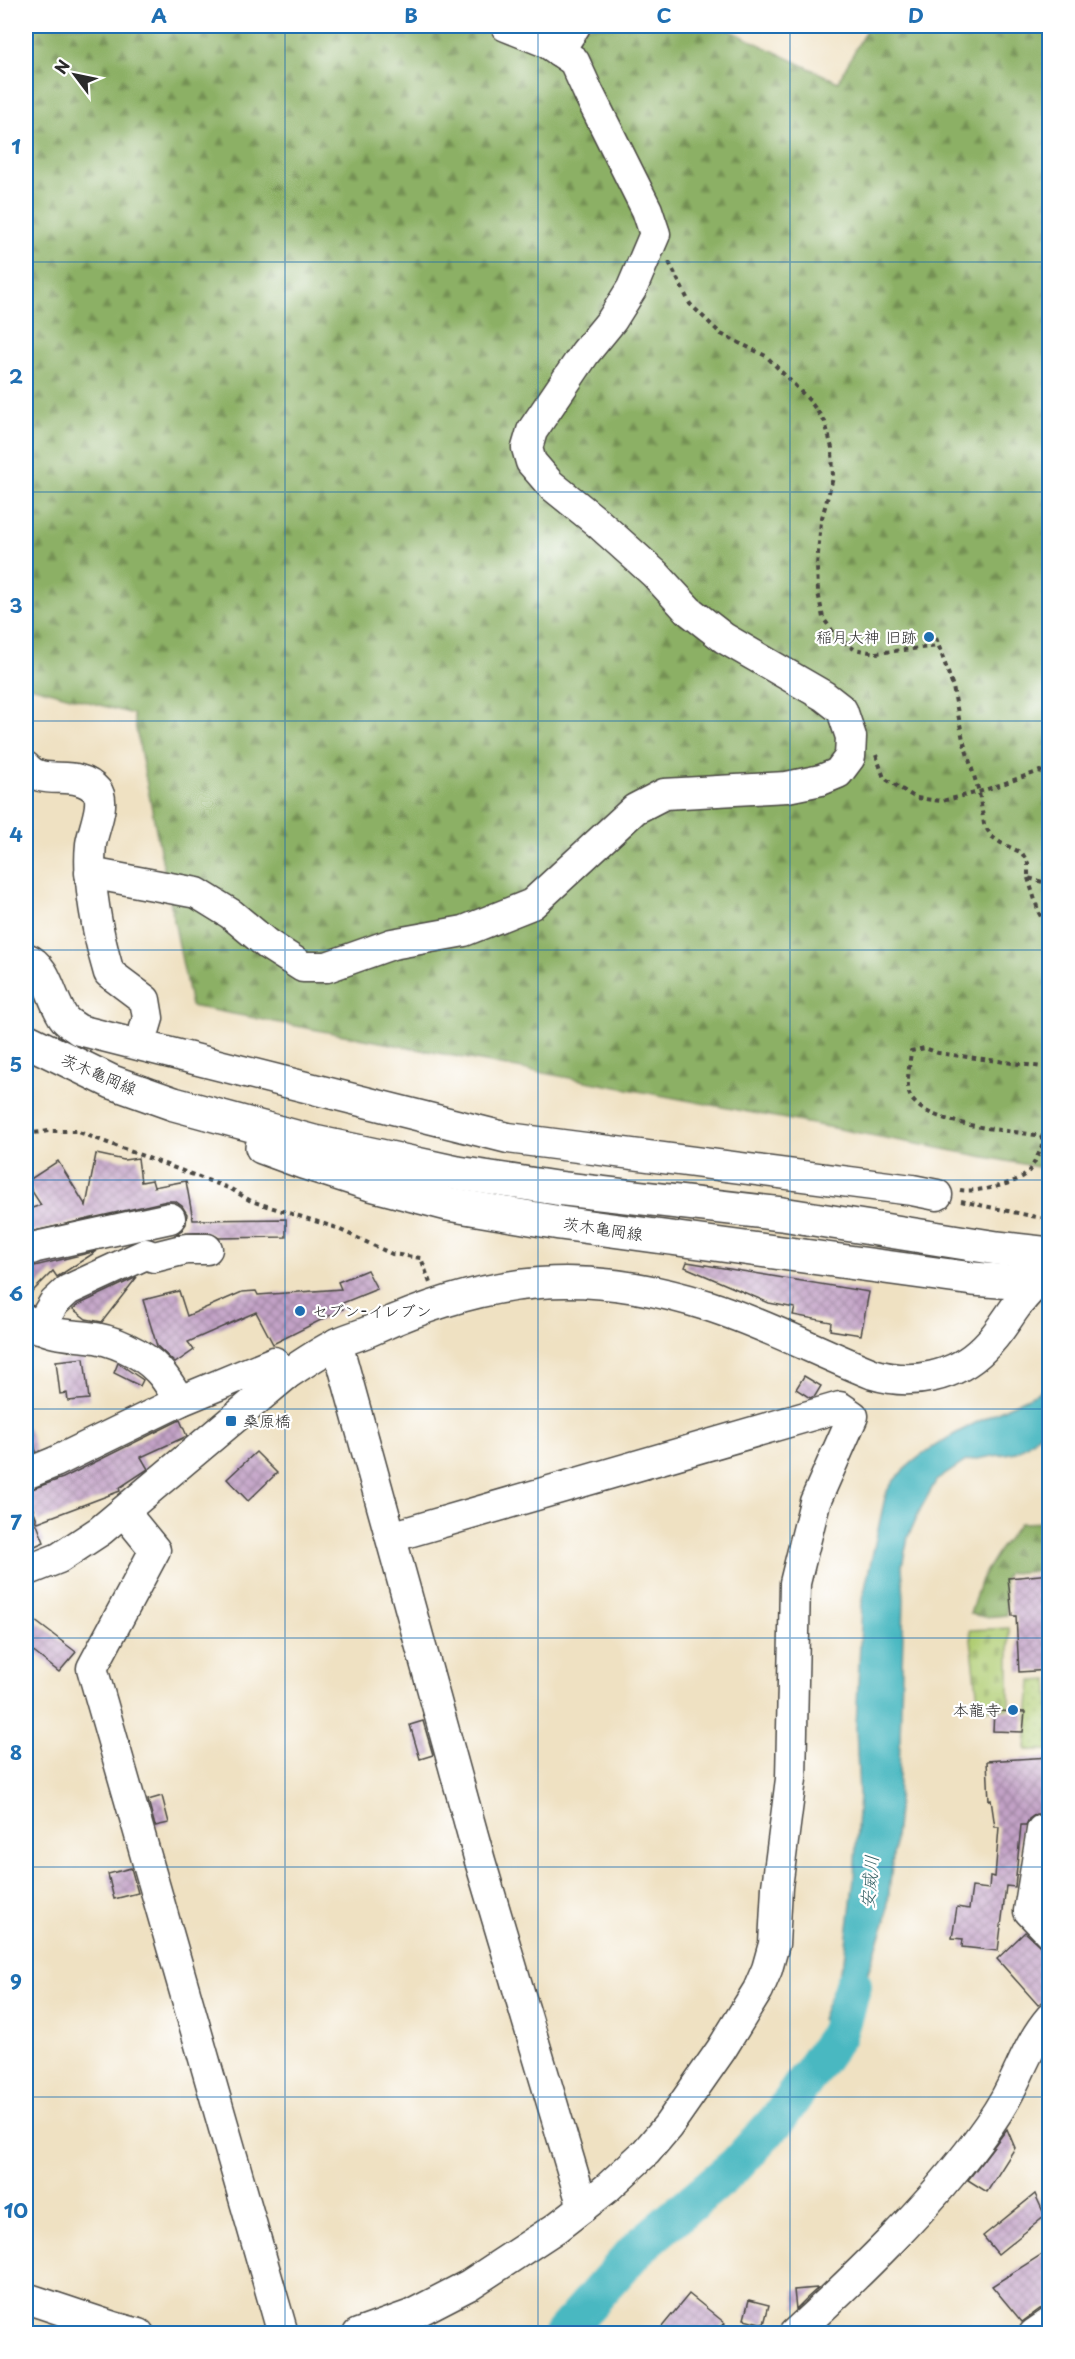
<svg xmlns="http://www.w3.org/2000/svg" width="1075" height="2359" viewBox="0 0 1075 2359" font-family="'Playpen Sans','Klee One',sans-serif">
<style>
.grass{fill:url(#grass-dots);stroke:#6e7c4f;stroke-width:1.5}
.forest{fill:url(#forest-firs);stroke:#5c6e48;stroke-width:1.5}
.cemetery{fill:url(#cemetery-stones);stroke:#6e7c4f;stroke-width:1.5}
.water{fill:#49b8c1;stroke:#3a7276;stroke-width:1.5}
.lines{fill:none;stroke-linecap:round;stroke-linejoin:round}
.river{stroke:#49b8c1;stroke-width:38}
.building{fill:url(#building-cross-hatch)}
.minor-casing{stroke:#484642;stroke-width:33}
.major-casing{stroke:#484642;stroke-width:36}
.path{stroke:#484642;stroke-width:4;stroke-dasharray:4.5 4.5;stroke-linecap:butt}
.minor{stroke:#fff;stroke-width:30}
.major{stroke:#fff;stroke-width:33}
.grid{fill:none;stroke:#1f6fb2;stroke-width:1.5;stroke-opacity:0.55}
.poi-dot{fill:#1f6fb2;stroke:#fff;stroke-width:2}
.labels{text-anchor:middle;stroke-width:4.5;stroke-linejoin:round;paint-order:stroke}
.poi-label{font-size:16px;fill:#2b2b2b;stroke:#fff;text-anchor:end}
.street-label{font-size:16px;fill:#2b2b2b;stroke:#fff}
.water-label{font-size:18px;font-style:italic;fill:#376367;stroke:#fff}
.neatline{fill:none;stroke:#1f6fb2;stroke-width:2}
.grid-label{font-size:20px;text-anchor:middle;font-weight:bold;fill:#1f6fb2}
</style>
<defs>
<pattern id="grass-dots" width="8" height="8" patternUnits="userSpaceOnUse" patternTransform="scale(1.5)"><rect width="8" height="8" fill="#b0cd73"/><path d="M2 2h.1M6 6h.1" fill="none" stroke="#98b064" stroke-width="1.8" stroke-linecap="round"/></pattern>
<pattern id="forest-firs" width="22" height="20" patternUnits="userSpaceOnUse" patternTransform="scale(1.5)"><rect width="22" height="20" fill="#8cb065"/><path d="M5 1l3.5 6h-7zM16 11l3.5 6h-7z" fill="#738f53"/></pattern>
<pattern id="cemetery-stones" width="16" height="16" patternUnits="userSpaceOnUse" patternTransform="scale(1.5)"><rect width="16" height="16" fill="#b0cd73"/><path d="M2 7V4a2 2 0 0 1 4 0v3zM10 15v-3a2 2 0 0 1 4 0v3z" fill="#98b064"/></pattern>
<pattern id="building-cross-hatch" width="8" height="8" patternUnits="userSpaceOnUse" patternTransform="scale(1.5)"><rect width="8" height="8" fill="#c2a2c6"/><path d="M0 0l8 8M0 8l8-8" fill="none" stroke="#9e84a1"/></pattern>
</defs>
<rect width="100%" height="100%" fill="#fff"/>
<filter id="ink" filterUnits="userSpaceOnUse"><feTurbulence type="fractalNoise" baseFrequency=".0167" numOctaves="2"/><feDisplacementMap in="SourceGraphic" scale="12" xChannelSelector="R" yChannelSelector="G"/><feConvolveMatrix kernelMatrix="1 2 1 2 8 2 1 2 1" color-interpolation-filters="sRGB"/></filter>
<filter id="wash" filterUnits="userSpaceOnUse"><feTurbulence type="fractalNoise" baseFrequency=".008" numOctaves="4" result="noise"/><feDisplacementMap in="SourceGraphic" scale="24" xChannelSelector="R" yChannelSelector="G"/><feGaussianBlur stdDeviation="1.35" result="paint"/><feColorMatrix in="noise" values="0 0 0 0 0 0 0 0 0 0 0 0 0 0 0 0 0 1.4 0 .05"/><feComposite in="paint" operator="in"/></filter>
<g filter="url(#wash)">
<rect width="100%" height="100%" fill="#efe1c2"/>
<polygon class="grass" points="1049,1680 1049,1750 1026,1750 1031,1681"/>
<g class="forest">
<polygon points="26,26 721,26 838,82 868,26 1049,26 1049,1158 1038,1167 191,1006 133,714 26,685"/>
<polygon points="1049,1522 1049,1542 1046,1547 1042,1571 1008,1573 1004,1580 1007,1615 985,1617 970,1614 981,1579 999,1550 1020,1523"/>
</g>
<polygon class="cemetery" points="1009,1628 1009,1709 979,1709 970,1630"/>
<path class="water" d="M 1049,1387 L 1049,1424 L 1032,1441 L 1016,1452 L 966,1461 L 936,1481 L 920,1510 L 908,1537 L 902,1566 L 904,1599 L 898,1810 L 886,1920 L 847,2032 L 838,2034 L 821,2019 L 844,1960 L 854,1878 L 859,1795 L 856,1727 L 862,1602 L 886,1493 C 908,1448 1004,1410 1049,1387 Z"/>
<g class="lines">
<polyline class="river" points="562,2334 637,2249 736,2165 778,2119 838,2034 853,1985"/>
</g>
<g id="blocks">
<g class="building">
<polygon points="96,1154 124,1160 138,1158 141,1182 152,1180 154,1187 186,1181 193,1220 286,1219 286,1237 219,1238 207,1232 176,1234 182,1230 186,1224 187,1214 182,1206 175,1201 167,1201 26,1233 26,1210 41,1205 26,1182 58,1161 86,1206"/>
<polygon points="97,1251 57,1277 53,1271 26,1298 26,1268"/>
<polygon points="687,1262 869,1292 861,1335 830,1330 831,1322 793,1315 795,1308 769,1303 685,1267"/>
<polygon points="367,1270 377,1289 340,1304 343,1309 273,1344 256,1312 188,1342 194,1350 175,1363 157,1346 143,1300 179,1291 187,1316 242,1292 256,1291 258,1295 341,1289 338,1282"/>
<polygon points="137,1277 102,1322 86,1319 73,1309 78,1305"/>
<polygon points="84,1358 89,1399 68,1401 67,1393 60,1394 56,1361"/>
<polygon points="118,1363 143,1380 140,1386 114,1373"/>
<polygon points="804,1376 821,1386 815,1396 810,1398 796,1389"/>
<polygon points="180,1420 187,1436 141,1457 148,1469 119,1488 120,1491 38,1522 26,1491 63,1478"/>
<polygon points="26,1427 28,1427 36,1451 26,1456"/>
<polygon points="256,1452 277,1473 248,1501 227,1479"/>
<polygon points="26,1497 44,1542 26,1550"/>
<polygon points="1050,1574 1050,1670 1019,1672 1016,1616 1012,1616 1008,1578"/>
<polygon points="26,1614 76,1652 59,1672 26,1646"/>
<polygon points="994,1711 1025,1712 1023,1732 993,1731"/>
<polygon points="423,1721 433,1755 420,1759 410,1725"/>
<polygon points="1050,1757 1050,1815 1036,1814 1029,1819 1026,1825 1021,1825 1015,1887 1006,1886 998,1951 962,1947 963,1939 952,1938 957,1907 969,1909 972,1887 989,1889 990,1876 995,1877 999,1827 995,1827 991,1800 989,1801 987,1761"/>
<polygon points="162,1796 169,1823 155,1826 148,1800"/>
<polygon points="131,1868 138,1893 114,1899 108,1874"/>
<polygon points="1025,1932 1050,1955 1050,1994 1038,2005 997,1959"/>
<polygon points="1007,2129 1015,2148 987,2192 968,2180"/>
<polygon points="1035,2194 1045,2216 998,2254 983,2236"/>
<polygon points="1050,2249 1050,2306 1040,2309 1022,2322 992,2286"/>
<polygon points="818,2288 806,2299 796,2309 794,2290"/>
<polygon points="689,2294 725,2323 716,2334 656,2334"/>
<polygon points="749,2300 769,2305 764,2324 744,2319"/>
</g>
</g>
</g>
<g filter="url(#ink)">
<use href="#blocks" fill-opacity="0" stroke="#484642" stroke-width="1.5"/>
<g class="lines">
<g class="minor-casing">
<g id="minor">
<polyline points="559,51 575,26"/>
<path d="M 26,767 C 42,788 77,767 97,791 C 106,802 93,830 91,844 C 87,881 98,936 109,973 L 145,1000 L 148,1018 L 140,1045"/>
<polyline points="90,873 197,893 231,914 267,944 303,967 327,967 392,944 464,931 532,904 635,809 664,794 787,787 821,780 838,773 850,757 851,737 842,710 824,696 724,638 688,610 655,574 597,522 550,484 531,462 527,448 532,431 585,353 612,320 632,288 655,234 647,210 589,94 574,61 546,42 506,26"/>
<path d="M 26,958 C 48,966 51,1001 64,1018 C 67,1023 74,1026 79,1030 L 508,1138 L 912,1190 L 937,1195"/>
<polyline points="26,1251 36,1247 170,1218"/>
<path d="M 26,1320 C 50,1335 60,1334 88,1337 C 112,1339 142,1353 158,1370 C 167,1379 173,1391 180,1401"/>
<polyline points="39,1328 54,1303 68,1290 146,1254 154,1257 186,1249 207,1249"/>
<polyline points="337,1343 480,1861 583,2207"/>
<polyline points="26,1474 55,1462 180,1401 274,1362 286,1375"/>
<polyline points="124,1512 155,1550 92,1668 283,2334"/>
<path d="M 26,1571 L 59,1558 L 100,1531 L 286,1375 C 302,1364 318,1353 336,1344 C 348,1338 362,1335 374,1329 C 491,1276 586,1267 709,1306 C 765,1324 818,1352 873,1374 C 911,1386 956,1377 984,1348 C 997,1336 1005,1322 1015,1308 C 1025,1294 1038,1282 1049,1270"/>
<polyline points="1042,1830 1029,1911 1050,1933"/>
<polyline points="26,2298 113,2327 139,2334"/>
<polyline points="358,2334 411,2315 469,2285 556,2228 606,2189 646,2152 668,2126 721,2050 758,1990 767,1969 774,1944 777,1887 791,1779 795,1583 815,1502 853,1416 840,1407 391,1537"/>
<path d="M 794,2334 C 857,2276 927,2209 978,2140 C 990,2124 1003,2105 1012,2086 C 1024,2062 1032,2039 1050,2018"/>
<polyline points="1034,2334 1050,2323"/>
</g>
</g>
<g class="major-casing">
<g id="major">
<polyline points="26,1040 112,1082 174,1104 314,1142 380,1156 458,1173 556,1188 782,1214 997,1248 1050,1254"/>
<polyline points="262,1147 303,1162 371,1184 448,1204 560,1223 973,1279 1050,1285"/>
</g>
</g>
<g class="path">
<polyline points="669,262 690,304 721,334 766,356 810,401 825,422 832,448 833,478 821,521 817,565 818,592 823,618 837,637 854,649 875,653 938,646"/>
<polyline points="936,638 953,687 963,740 979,792 984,824 991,836 1001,843 1022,853 1028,863 1028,878 1050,884"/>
<polyline points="876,755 884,778 916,798 942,801 979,792 1040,771 1050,777"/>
<polyline points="1028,878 1039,913 1050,933"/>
<polyline points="26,1134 49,1131 76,1131 231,1189 251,1201 334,1227 392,1254 421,1258 430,1283"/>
<path d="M 960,1190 C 975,1193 1019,1184 1028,1172 C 1035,1163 1040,1152 1043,1142 L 1041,1136 C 1012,1130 919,1126 909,1093 C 906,1081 910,1064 911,1051 L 925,1048 L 938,1053 L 1050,1068"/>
<polyline points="961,1201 1041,1218"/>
</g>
<use href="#minor" class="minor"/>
<use href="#major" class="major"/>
</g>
</g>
<path class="grid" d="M 285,26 L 285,2334M 538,26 L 538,2334M 790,26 L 790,2334M 26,262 L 1050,262M 26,492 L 1050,492M 26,721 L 1050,721M 26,950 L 1050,950M 26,1180 L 1050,1180M 26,1409 L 1050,1409M 26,1638 L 1050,1638M 26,1867 L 1050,1867M 26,2097 L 1050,2097"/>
<g class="poi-dot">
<circle cx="929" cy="637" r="6"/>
<circle cx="300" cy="1311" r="6"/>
<rect x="225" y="1415" width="12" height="12" rx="3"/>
<circle cx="1013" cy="1710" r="6"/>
</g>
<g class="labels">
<g class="poi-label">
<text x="917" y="643">稲月大神 旧跡</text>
<text x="312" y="1317" text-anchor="start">セブン-イレブン</text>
<text x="243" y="1427" text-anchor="start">桑原橋</text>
<text x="1001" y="1716">本龍寺</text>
</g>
<g class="street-label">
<text transform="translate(99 1074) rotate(23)" y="6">茨木亀岡線</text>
<text transform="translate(603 1229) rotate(8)" y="6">茨木亀岡線</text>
</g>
<g class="water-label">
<text transform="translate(870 1882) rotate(-85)" y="6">安威川</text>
</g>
</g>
<rect width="1075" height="2359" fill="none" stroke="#fff" stroke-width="66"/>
<g transform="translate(75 75) rotate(302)" stroke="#ffffff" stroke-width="4.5" paint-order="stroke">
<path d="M0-4.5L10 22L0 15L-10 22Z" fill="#2b2b2b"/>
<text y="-9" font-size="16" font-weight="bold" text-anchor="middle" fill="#2b2b2b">N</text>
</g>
<rect x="33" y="33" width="1009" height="2293" class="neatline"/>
<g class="grid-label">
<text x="159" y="23">A</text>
<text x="411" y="23">B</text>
<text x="664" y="23">C</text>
<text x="916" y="23">D</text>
<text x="16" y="154">1</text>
<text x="16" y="384">2</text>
<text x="16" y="613">3</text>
<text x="16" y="842">4</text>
<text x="16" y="1072">5</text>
<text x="16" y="1301">6</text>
<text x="16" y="1530">7</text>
<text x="16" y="1760">8</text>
<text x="16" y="1989">9</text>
<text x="16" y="2218">10</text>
</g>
</svg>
